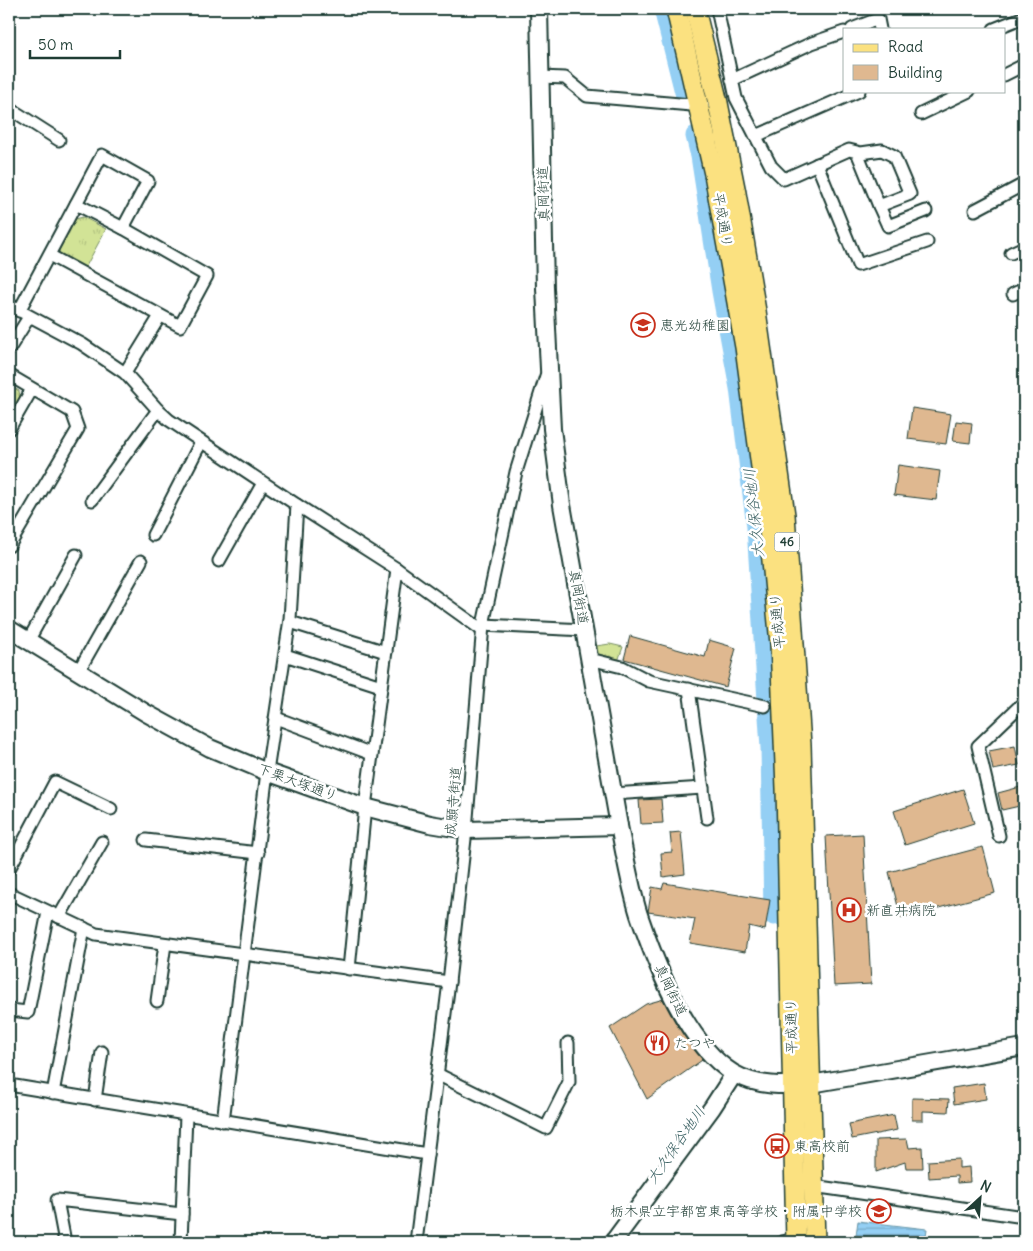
<svg xmlns="http://www.w3.org/2000/svg" width="1033" height="1251" viewBox="0 0 1033 1251" font-family="Delius,'Klee One',sans-serif">
<style>
.park{fill:url(#park-tufts);stroke:#789065}
.water{fill:url(#water-rules);stroke:#6595a7}
.lines{fill:none;stroke-linecap:round;stroke-linejoin:round}
.river{stroke:#94cff4;stroke-width:21}
.building{fill:#dfb890;stroke:#1f3d34}
.street-casing{stroke:#1f3d34;stroke-width:15}
.secondary-casing{stroke:#1f3d34;stroke-width:20}
.primary-casing{stroke:#1f3d34;stroke-width:22}
.street{stroke:#fff;stroke-width:11}
.secondary{stroke:#fff;stroke-width:16}
.primary{stroke:#fbe180;stroke-width:19}
.labels{text-anchor:middle;stroke-width:5;stroke-linejoin:round;paint-order:stroke}
.shield{fill:#fff;stroke:#627771;stroke-width:1}
.shield-label{font-size:12px;font-weight:bold;fill:#1f3d34}
.street-label{font-size:14px;fill:#1f3d34;stroke:#fff}
.poi-label{font-size:14px;fill:#1f3d34;stroke:#fff;text-anchor:start}
.water-label{font-size:15px;font-style:italic;fill:#3c6264;stroke:#fff}
</style>
<defs>
<pattern id="park-tufts" width="24" height="20" patternUnits="userSpaceOnUse" patternTransform="scale(1.25)"><rect width="24" height="20" fill="#d2e396"/><path d="M3 7l-1-3M5 7V3M7 7l1-3M15 17l-1-3M17 17v-4M19 17l1-3" fill="none" stroke="#b4c482"/></pattern>
<pattern id="water-rules" width="6" height="5" patternUnits="userSpaceOnUse" patternTransform="scale(1.25)"><rect width="6" height="5" fill="#94cff4"/><path d="M0 2.5h6" fill="none" stroke="#78a9c6"/></pattern>
</defs>
<rect width="100%" height="100%" fill="#fff"/>
<filter id="ink" filterUnits="userSpaceOnUse"><feTurbulence type="fractalNoise" baseFrequency=".02" numOctaves="2"/><feDisplacementMap in="SourceGraphic" scale="10" xChannelSelector="R" yChannelSelector="G"/><feConvolveMatrix kernelMatrix="1 2 1 2 8 2 1 2 1" color-interpolation-filters="sRGB"/></filter>
<g filter="url(#ink)">
<g class="park">
<polygon points="83,217 106,229 84,270 60,258 59,250 75,219"/>
<polygon points="9,385 19,391 21,400 9,420"/>
<polygon points="610,644 623,647 617,664 598,658 596,646"/>
</g>
<polygon class="water" points="858,1221 927,1229 925,1242 855,1242"/>
<g class="lines">
<g class="river">
<polyline points="664,9 686,96"/>
<polyline points="696,136 701,156 722,291 740,388 757,527 771,748 774,915"/>
</g>
</g>
<g class="building">
<polygon points="912,408 951,414 946,444 908,439"/>
<polygon points="956,421 972,423 970,443 953,441"/>
<polygon points="898,465 940,471 936,500 894,495"/>
<polygon points="630,636 705,657 709,640 736,648 726,687 624,659"/>
<polygon points="1015,746 1019,765 993,770 989,751"/>
<polygon points="1024,786 1024,805 1002,810 998,793"/>
<polygon points="963,789 974,823 905,845 894,811"/>
<polygon points="661,799 663,823 641,824 639,800"/>
<polygon points="681,832 685,874 663,877 661,853 672,852 670,833"/>
<polygon points="863,834 871,984 834,986 826,836"/>
<polygon points="983,847 995,893 901,918 889,872"/>
<polygon points="664,883 770,900 765,930 749,926 745,952 690,943 695,919 648,912 652,887 662,889"/>
<polygon points="671,997 705,1058 647,1099 610,1028 646,1004"/>
<polygon points="984,1083 986,1099 954,1104 952,1088"/>
<polygon points="912,1098 949,1099 948,1112 923,1111 923,1120 912,1120"/>
<polygon points="894,1115 897,1130 852,1139 849,1124"/>
<polygon points="907,1139 909,1148 922,1147 923,1168 906,1168 905,1162 876,1172 876,1140"/>
<polygon points="959,1159 959,1168 969,1167 970,1182 957,1183 957,1176 929,1178 928,1161"/>
</g>
<g class="lines">
<g class="street-casing">
<g id="street">
<polyline points="717,9 736,98 771,166 784,179 849,150 861,153 882,150 894,156 910,194 879,206 857,152"/>
<polyline points="852,29 878,19 880,29"/>
<polyline points="994,29 1024,17"/>
<polyline points="1004,75 1024,65"/>
<polyline points="540,77 565,78 587,96 703,106"/>
<polyline points="732,80 812,43 844,32"/>
<polyline points="9,108 59,140"/>
<polyline points="921,114 969,91"/>
<polyline points="756,136 859,91"/>
<polyline points="817,164 858,265 927,242"/>
<polyline points="76,204 123,228"/>
<polyline points="879,206 888,226 926,211"/>
<polyline points="975,210 1024,184"/>
<polyline points="1011,253 1024,247"/>
<polyline points="1013,294 1024,289"/>
<polyline points="9,305 82,344 125,373 158,410 169,420 297,505 397,569 482,630"/>
<polyline points="19,311 102,155 148,181 123,228 207,276 180,326 49,255"/>
<polyline points="9,349 29,317"/>
<polyline points="125,373 160,316"/>
<polyline points="9,375 72,412 78,429 9,546"/>
<polyline points="9,429 32,389"/>
<polyline points="92,500 158,410"/>
<polyline points="153,535 201,442"/>
<polyline points="219,561 263,483"/>
<polyline points="290,622 386,652"/>
<polyline points="483,625 585,630"/>
<polyline points="28,641 76,555"/>
<polyline points="285,655 381,686"/>
<polyline points="590,659 622,667 649,681 765,706"/>
<polyline points="78,672 141,561"/>
<polyline points="689,689 707,818"/>
<polyline points="276,718 372,754"/>
<polyline points="613,794 703,788"/>
<polyline points="999,836 978,746 1024,702"/>
<polyline points="146,840 258,853"/>
<polyline points="9,869 55,782 111,809"/>
<polyline points="9,893 96,934 449,982"/>
<polyline points="59,917 102,842"/>
<polyline points="349,969 365,807 397,569"/>
<polyline points="157,1001 165,944"/>
<polyline points="9,1010 28,1012 48,912"/>
<polyline points="437,1074 546,1128 569,1082 568,1043"/>
<polyline points="9,1085 427,1154"/>
<polyline points="53,1093 84,928"/>
<polyline points="95,1100 102,1052"/>
<polyline points="223,1121 267,772 290,619 297,505"/>
<polyline points="813,1186 1024,1217"/>
<polyline points="65,1242 57,1200 182,1214"/>
<polyline points="181,1242 186,1115"/>
<polyline points="416,1242 449,982 466,830 483,625 516,472 546,376"/>
<polyline points="782,1242 796,1239"/>
</g>
</g>
<g class="secondary-casing">
<g id="secondary">
<path d="M 539,9 L 545,288 L 552,429 L 562,505 L 619,826 C 625,855 630,886 639,915 C 656,965 687,1045 733,1073 C 757,1087 785,1086 811,1084 L 1024,1047"/>
<polyline points="9,629 146,713 210,748 267,772 365,807 430,824 466,830 619,826"/>
<polyline points="613,1242 712,1108 734,1074"/>
</g>
</g>
<g class="primary-casing">
<g id="primary">
<polyline points="676,9 714,174 745,347 768,519 780,644 786,788 796,1242"/>
<polyline points="695,9 718,103 736,193 756,311 785,515 801,745 815,1242"/>
</g>
</g>
<use href="#street" class="street"/>
<use href="#secondary" class="secondary"/>
<use href="#primary" class="primary"/>
</g>
</g>
<defs>
<g id="school-ring" transform="scale(1.25)"><circle r="9.5" fill="#fff" stroke="#c8321e" stroke-width="1.5"/><path d="M0-5L7-2L0 1L-7-2ZM-4 1L0 2.5L4 1V4Q0 6-4 4Z" fill="#c8321e"/></g>
<g id="hospital-ring" transform="scale(1.25)"><circle r="9.5" fill="#fff" stroke="#c8321e" stroke-width="1.5"/><path d="M-5-5h3v3.5h4V-5h3V5h-3V1.5h-4V5h-3Z" fill="#c8321e"/></g>
<g id="restaurant-ring" transform="scale(1.25)"><circle r="9.5" fill="#fff" stroke="#c8321e" stroke-width="1.5"/><path d="M-5-6h1v4h1v-4h1v4h1v-4h1v5L-1.5 .5V6h-2V.5L-5-1ZM5-6V6H3V1.5H1.5Q1.5-4 5-6Z" fill="#c8321e"/></g>
<g id="bus-ring" transform="scale(1.25)"><circle r="9.5" fill="#fff" stroke="#c8321e" stroke-width="1.5"/><path d="M-5-6H5V4H4V6H2V4H-2V6H-4V4H-5ZM-3.5-4V0h7V-4ZM-3.5 1.2v1.5H-2V1.2ZM2 1.2v1.5H3.5V1.2Z" fill="#c8321e"/></g>
</defs>
<g fill-rule="evenodd">
<use href="#school-ring" x="643" y="325"/>
<use href="#hospital-ring" x="849" y="910"/>
<use href="#restaurant-ring" x="657" y="1043"/>
<use href="#bus-ring" x="777" y="1146"/>
<use href="#school-ring" x="879" y="1211"/>
</g>
<g class="labels">
<rect class="shield" x="774.5" y="532.5" width="25" height="19" rx="4"/>
<g class="shield-label">
<text x="787" y="546">46</text>
</g>
<g class="street-label">
<text transform="translate(543 194) rotate(-92)" y="5">真岡街道</text>
<text transform="translate(723 220) rotate(80)" y="5">平成通り</text>
<text transform="translate(579 597) rotate(80)" y="5">真岡街道</text>
<text transform="translate(777 621) rotate(-95)" y="5">平成通り</text>
<text transform="translate(298 782) rotate(20)" y="5">下栗大塚通り</text>
<text transform="translate(453 801) rotate(-85)" y="5">成願寺街道</text>
<text transform="translate(671 990) rotate(64)" y="5">真岡街道</text>
<text transform="translate(791 1026) rotate(-91)" y="5">平成通り</text>
</g>
<g class="poi-label">
<text x="660" y="330">恵光幼稚園</text>
<text x="866" y="915">新直井病院</text>
<text x="674" y="1048">たつや</text>
<text x="794" y="1151">東高校前</text>
<text x="862" y="1216" text-anchor="end">栃木県立宇都宮東高等学校・附属中学校</text>
</g>
<g class="water-label">
<text transform="translate(754 513) rotate(-96)" y="5">大久保谷地川</text>
<text transform="translate(676 1145) rotate(-55)" y="5">大久保谷地川</text>
</g>
</g>
<rect width="1033" height="1251" fill="none" stroke="#fff" stroke-width="30"/>
<rect x="15" y="15" width="1003" height="1221" fill="none" stroke="#1f3d34" stroke-width="2" filter="url(#ink)"/>
<rect x="843" y="28" width="162" height="65" fill="#ffffff" stroke="#a5b1ae"/>
<rect x="853" y="44" width="25" height="8" fill="#fbe180" stroke="#a5b1ae"/>
<text x="888" y="52" font-size="15" fill="#1f3d34">Road</text>
<rect x="853" y="65" width="25" height="15" fill="#dfb890" stroke="#a5b1ae"/>
<text x="888" y="78" font-size="15" fill="#1f3d34">Building</text>
<g transform="translate(980 1198) rotate(26)" stroke="#ffffff" stroke-width="4" paint-order="stroke">
<path d="M0-4L9 19L0 12L-9 19Z" fill="#1f3d34"/>
<text y="-8" font-size="14" font-weight="bold" text-anchor="middle" fill="#1f3d34">N</text>
</g>
<path d="M30 50v8h90v-8" fill="none" stroke="#1f3d34" stroke-width="2.5"/>
<text x="38" y="50" font-size="15" fill="#1f3d34" stroke="#ffffff" stroke-width="4" paint-order="stroke">50 m</text>
</svg>
